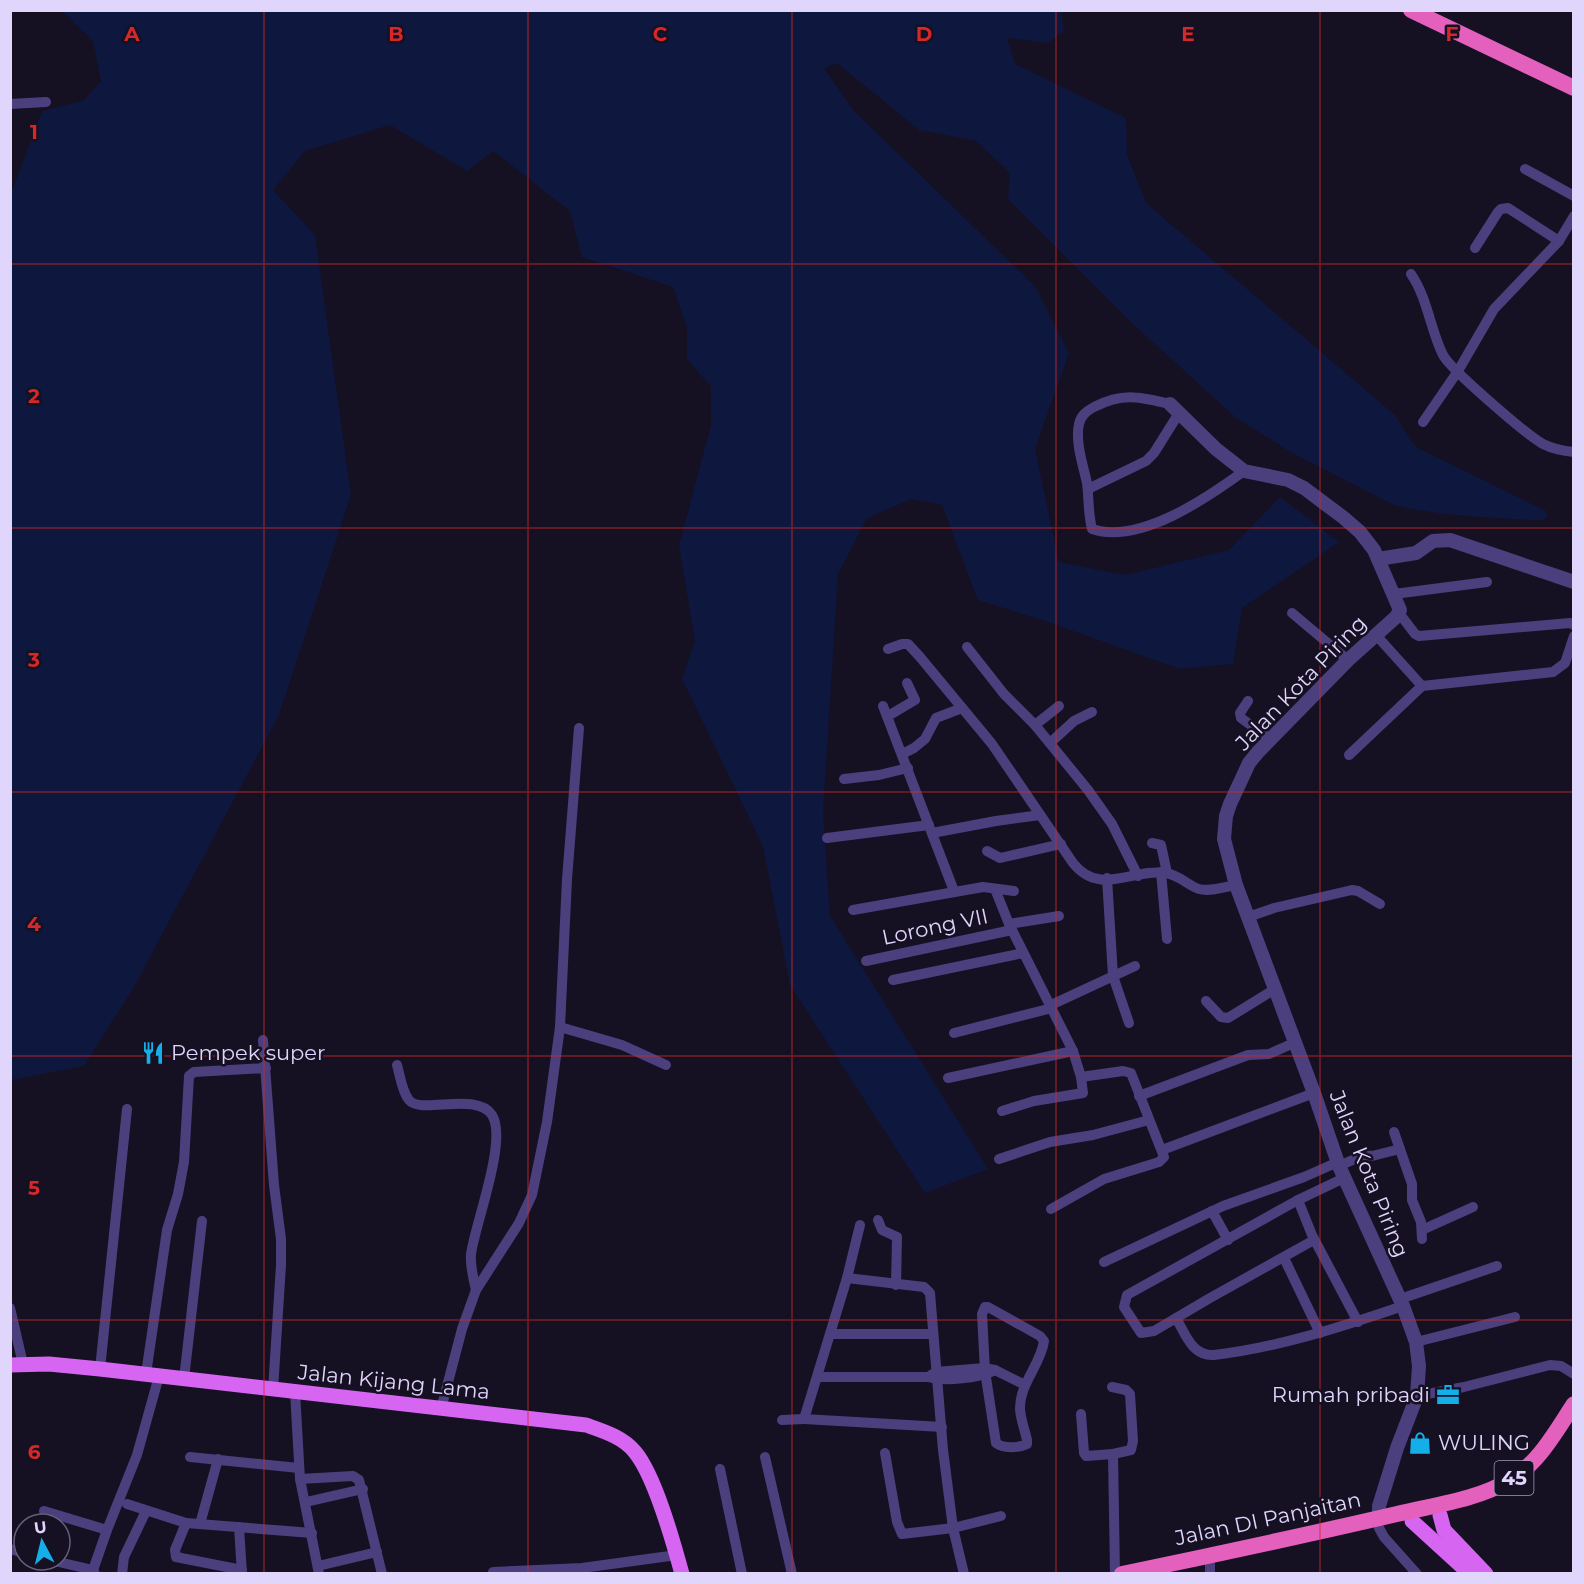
<svg xmlns="http://www.w3.org/2000/svg" width="1584" height="1584" viewBox="0 0 1584 1584" font-family="Montserrat,sans-serif">
<style>
.water{fill:#0e173e}
.lines{fill:none;stroke-linecap:round;stroke-linejoin:round}
.minor{stroke:#4c3f7e;stroke-width:10}
.tertiary{stroke:#4c3f7e;stroke-width:14}
.primary{stroke:#d665f2;stroke-width:15}
.trunk{stroke:#e460bd;stroke-width:16}
.grid{fill:none;stroke:#d62828;stroke-width:1.5;stroke-opacity:0.55}
.labels{text-anchor:middle;stroke-width:5;stroke-linejoin:round;paint-order:stroke}
.shield{fill:#161023;stroke:#a39aba;stroke-width:1.5}
.shield-label{font-size:20px;font-weight:bold;fill:#e0d5fb}
.street-label{font-size:21px;fill:#e0d5fb;stroke:#161023}
.poi-label{font-size:21px;fill:#e0d5fb;stroke:#161023;text-anchor:start}
.grid-label{font-size:20px;text-anchor:middle;font-weight:bold;fill:#d62828;stroke:#161023;stroke-width:5;stroke-linejoin:round;paint-order:stroke}
</style>
<rect width="100%" height="100%" fill="#161023"/>
<path class="water" d="M 62,11 L 1061,11 L 1064,31 L 1048,43 L 1007,38 L 1015,64 L 1126,118 L 1127,154 L 1146,203 L 1395,415 L 1411,441 L 1418,448 L 1546,511 L 1547,517 L 1542,520 L 1530,520 C 1485,517 1438,516 1394,505 L 1292,453 L 1235,417 L 1134,325 L 1008,199 L 1010,173 L 976,141 L 919,130 L 837,63 L 824,68 L 852,109 L 1035,286 L 1069,353 L 1035,449 L 1059,562 L 1125,575 L 1229,550 L 1280,497 L 1339,542 L 1242,608 L 1233,664 L 1180,669 L 1048,622 L 978,600 L 942,505 L 912,499 L 867,518 L 838,574 L 823,812 L 830,916 L 988,1169 L 925,1193 L 790,985 L 763,846 L 682,679 L 695,641 L 679,545 L 711,425 L 711,387 L 687,359 L 687,327 L 673,287 L 582,257 L 570,211 L 493,151 L 467,171 L 390,125 L 305,151 L 273,190 L 315,235 L 351,495 L 279,715 L 135,985 L 84,1066 L 11,1080 L 10,196 L 42,111 L 83,101 L 101,81 L 93,41 Z"/>
<g class="lines">
<g class="minor">
<polyline points="10,104 46,102"/>
<polyline points="1525,169 1574,196"/>
<polyline points="1475,248 1498,212 1501,209 1508,208 1559,241"/>
<path d="M 1411,274 C 1428,299 1430,329 1443,355 C 1450,369 1528,436 1543,444 C 1553,449 1563,451 1574,452"/>
<path d="M 1170,404 C 1140,397 1123,392 1094,407 C 1087,411 1081,415 1079,424 C 1075,442 1083,465 1087,483 C 1089,498 1088,514 1092,529 C 1139,545 1207,498 1244,471"/>
<polyline points="1423,422 1458,371 1494,309 1559,241 1574,216"/>
<polyline points="1088,489 1146,461 1154,453 1179,413"/>
<polyline points="1394,594 1487,582"/>
<polyline points="1292,613 1348,660"/>
<polyline points="1399,613 1415,634 1419,636 1570,623 1574,625"/>
<polyline points="967,647 1004,694 1035,725 1088,790 1112,824 1138,876"/>
<path d="M 888,649 L 902,644 L 908,644 L 920,657 L 992,744 L 1073,863 C 1100,897 1133,868 1165,873 C 1178,874 1187,885 1199,889 C 1210,892 1225,887 1236,885"/>
<polyline points="1422,686 1553,672 1565,663 1574,636"/>
<polyline points="1248,701 1240,713 1241,718 1270,739"/>
<polyline points="883,706 954,891"/>
<polyline points="888,716 915,700 907,683"/>
<polyline points="1035,725 1059,706"/>
<polyline points="1050,743 1074,721 1092,712"/>
<polyline points="902,754 914,748 925,739 936,718 962,708"/>
<polyline points="1349,755 1422,686 1376,635"/>
<polyline points="844,779 879,775 908,768"/>
<polyline points="932,833 996,821 1040,815"/>
<polyline points="827,838 929,825"/>
<polyline points="1152,843 1161,845 1167,873"/>
<polyline points="987,851 1000,858 1061,844"/>
<polyline points="1161,872 1167,939"/>
<polyline points="1107,878 1113,976 1129,1023"/>
<polyline points="995,889 1009,924 1073,1051 1081,1077 1123,1071 1131,1073 1164,1157 1159,1162 1104,1179 1051,1209"/>
<polyline points="853,910 983,887 1014,891"/>
<polyline points="1248,917 1274,908 1352,890 1358,891 1380,904"/>
<polyline points="1009,924 1059,916"/>
<polyline points="866,961 1012,930"/>
<polyline points="893,980 1023,953"/>
<polyline points="1206,1001 1221,1017 1228,1018 1275,989"/>
<polyline points="1051,1005 1135,966"/>
<polyline points="560,1027 622,1045 666,1065"/>
<polyline points="954,1033 1052,1008"/>
<polyline points="263,1040 274,1185 281,1239 281,1265 273,1390"/>
<path d="M 397,1065 C 400,1075 402,1092 409,1100 C 421,1115 476,1091 492,1115 C 508,1140 475,1224 471,1254 C 470,1266 473,1278 476,1290"/>
<polyline points="948,1078 1073,1051"/>
<polyline points="1139,1096 1248,1055 1269,1054 1294,1043"/>
<polyline points="1002,1111 1034,1101 1083,1093 1081,1077"/>
<polyline points="1394,1132 1412,1184 1412,1200 1421,1222 1422,1239"/>
<polyline points="1162,1150 1314,1093"/>
<polyline points="999,1159 1050,1142 1093,1135 1149,1120"/>
<polyline points="1339,1166 1364,1155 1372,1156 1400,1149"/>
<polyline points="1298,1200 1312,1235 1358,1322"/>
<polyline points="1212,1211 1228,1240"/>
<polyline points="878,1220 882,1230 897,1237 896,1285"/>
<polyline points="860,1225 847,1278 804,1419 942,1427"/>
<polyline points="1422,1230 1473,1207"/>
<polyline points="1314,1240 1210,1298 1154,1331 1141,1333 1124,1307 1127,1295 1298,1200 1344,1178"/>
<polyline points="1284,1258 1320,1333"/>
<polyline points="1104,1262 1223,1206 1304,1177 1338,1162"/>
<polyline points="847,1278 924,1287 930,1293 943,1450 953,1528 964,1574"/>
<polyline points="1400,1299 1497,1266"/>
<path d="M 985,1307 L 988,1307 L 1040,1336 L 1044,1341 C 1041,1364 1020,1383 1020,1408 C 1020,1418 1025,1430 1027,1440 L 1027,1444 C 1019,1448 1003,1449 996,1443 L 985,1371 L 982,1314 Z"/>
<polyline points="10,1308 23,1364"/>
<path d="M 1176,1318 C 1186,1335 1192,1356 1214,1355 C 1280,1347 1341,1327 1403,1306"/>
<polyline points="831,1334 933,1334"/>
<polyline points="1416,1342 1515,1317"/>
<polyline points="100,1369 127,1109"/>
<polyline points="146,1374 167,1230 178,1194 184,1162 189,1076 194,1072 266,1068"/>
<polyline points="931,1375 936,1372 984,1368 995,1370 1025,1385"/>
<path d="M 818,1377 L 928,1377 C 945,1382 980,1378 995,1370"/>
<polyline points="184,1379 202,1221"/>
<polyline points="1112,1387 1126,1390 1130,1394 1133,1441 1131,1450 1113,1454 1115,1574"/>
<polyline points="295,1392 300,1479 319,1574"/>
<polyline points="1417,1396 1464,1387 1550,1365 1561,1366 1574,1374"/>
<polyline points="441,1409 462,1329 476,1290 519,1223 532,1195 547,1122 560,1027 567,879 579,728"/>
<polyline points="1081,1414 1084,1453 1086,1456 1113,1454"/>
<polyline points="782,1420 804,1419"/>
<polyline points="885,1453 897,1522 902,1534 953,1528 1001,1516"/>
<polyline points="190,1457 299,1468"/>
<polyline points="765,1457 792,1574"/>
<polyline points="720,1469 742,1574"/>
<polyline points="300,1479 353,1476 359,1480 382,1574"/>
<polyline points="306,1502 363,1489"/>
<polyline points="127,1504 186,1523 312,1533"/>
<polyline points="44,1511 107,1530 93,1570"/>
<polyline points="186,1523 175,1550 176,1557 242,1570"/>
<polyline points="200,1524 218,1459"/>
<polyline points="239,1527 242,1574"/>
<polyline points="1379,1528 1384,1537 1417,1574"/>
<polyline points="107,1530 137,1455 159,1376"/>
<polyline points="10,1549 24,1553"/>
<polyline points="50,1560 93,1570 95,1574"/>
<polyline points="318,1566 377,1552"/>
<polyline points="493,1572 582,1568 677,1555"/>
<polyline points="122,1574 124,1557 146,1511"/>
<polyline points="1210,1574 1210,1564"/>
</g>
<g class="tertiary">
<polyline points="1170,404 1216,449 1244,471 1288,480 1304,488 1344,518 1360,532 1374,550 1400,610 1396,617 1348,660 1258,752 1249,763 1230,804 1226,816 1224,839 1236,885 1314,1093 1339,1166 1403,1306 1416,1342 1419,1366 1417,1396 1397,1448 1379,1506 1379,1518"/>
<polyline points="1378,559 1416,553 1433,541 1450,540 1574,582"/>
</g>
<g class="primary">
<path d="M 10,1365 L 49,1364 L 100,1369 L 586,1425 C 603,1431 623,1437 635,1452 C 655,1476 673,1541 682,1574"/>
<polyline points="1440,1515 1444,1530 1486,1574"/>
<polyline points="1412,1521 1470,1574"/>
</g>
<g class="trunk">
<polyline points="1411,10 1574,88"/>
<path d="M 1122,1574 C 1214,1555 1306,1535 1397,1514 C 1434,1505 1477,1500 1510,1480 C 1539,1463 1556,1431 1574,1404"/>
</g>
</g>
<path class="grid" d="M 264,10 L 264,1574M 528,10 L 528,1574M 792,10 L 792,1574M 1056,10 L 1056,1574M 1320,10 L 1320,1574M 10,264 L 1574,264M 10,528 L 1574,528M 10,792 L 1574,792M 10,1056 L 1574,1056M 10,1320 L 1574,1320"/>
<defs>
<g id="restaurant-bare" transform="scale(1.8)"><path d="M-5-6h1v4h1v-4h1v4h1v-4h1v5L-1.5 .5V6h-2V.5L-5-1ZM5-6V6H3V1.5H1.5Q1.5-4 5-6Z" fill="#14afe9" stroke="#161023" stroke-width="2.5" paint-order="stroke"/></g>
<g id="office-bare" transform="scale(1.8)"><path d="M-6-3h4V-5.5h4V-3h4V5H-6ZM-1-4.5V-3h2v-1.5ZM-6 0V1H6V0Z" fill="#14afe9" stroke="#161023" stroke-width="2.5" paint-order="stroke"/></g>
<g id="shop-bare" transform="scale(1.8)"><path d="M-5-2.5h2.3a2.7 3.5 0 0 1 5.4 0H5L5.5 6h-11ZM-1.5-2.5h3a1.5 2.3 0 0 0-3 0Z" fill="#14afe9" stroke="#161023" stroke-width="2.5" paint-order="stroke"/></g>
</defs>
<g fill-rule="evenodd">
<use href="#restaurant-bare" x="153" y="1053"/>
<use href="#office-bare" x="1448" y="1395"/>
<use href="#shop-bare" x="1420" y="1443"/>
</g>
<g class="labels">
<rect class="shield" x="1494.5" y="1461" width="39" height="34" rx="4.5"/>
<g class="shield-label">
<text x="1514" y="1485">45</text>
</g>
<g class="street-label">
<text transform="translate(1301 683) rotate(-46)" y="7">Jalan Kota Piring</text>
<text transform="translate(935 927) rotate(-12)" y="7">Lorong VII</text>
<text transform="translate(1369 1174) rotate(68)" y="7">Jalan Kota Piring</text>
<text transform="translate(394 1382) rotate(6)" y="7">Jalan Kijang Lama</text>
<text transform="translate(1268 1519) rotate(-12)" y="7">Jalan DI Panjaitan</text>
</g>
<g class="poi-label">
<text x="171" y="1060">Pempek super</text>
<text x="1430" y="1402" text-anchor="end">Rumah pribadi</text>
<text x="1438" y="1450">WULING</text>
</g>
</g>
<g class="grid-label">
<text x="132" y="41">A</text>
<text x="396" y="41">B</text>
<text x="660" y="41">C</text>
<text x="924" y="41">D</text>
<text x="1188" y="41">E</text>
<text x="1452" y="41">F</text>
<text x="34" y="139">1</text>
<text x="34" y="403">2</text>
<text x="34" y="667">3</text>
<text x="34" y="931">4</text>
<text x="34" y="1195">5</text>
<text x="34" y="1459">6</text>
</g>
<rect width="1584" height="1584" fill="none" stroke="#e0d5fb" stroke-width="24"/>
<g transform="translate(42 1542) rotate(353)"><circle r="28" fill="#161023" stroke="#675f79" stroke-width="1.5"/>
<path d="M0-4.5L10 22L0 15L-10 22Z" fill="#14afe9"/>
<text y="-9" font-size="16" font-weight="bold" text-anchor="middle" fill="#e0d5fb">U</text>
</g>
</svg>
